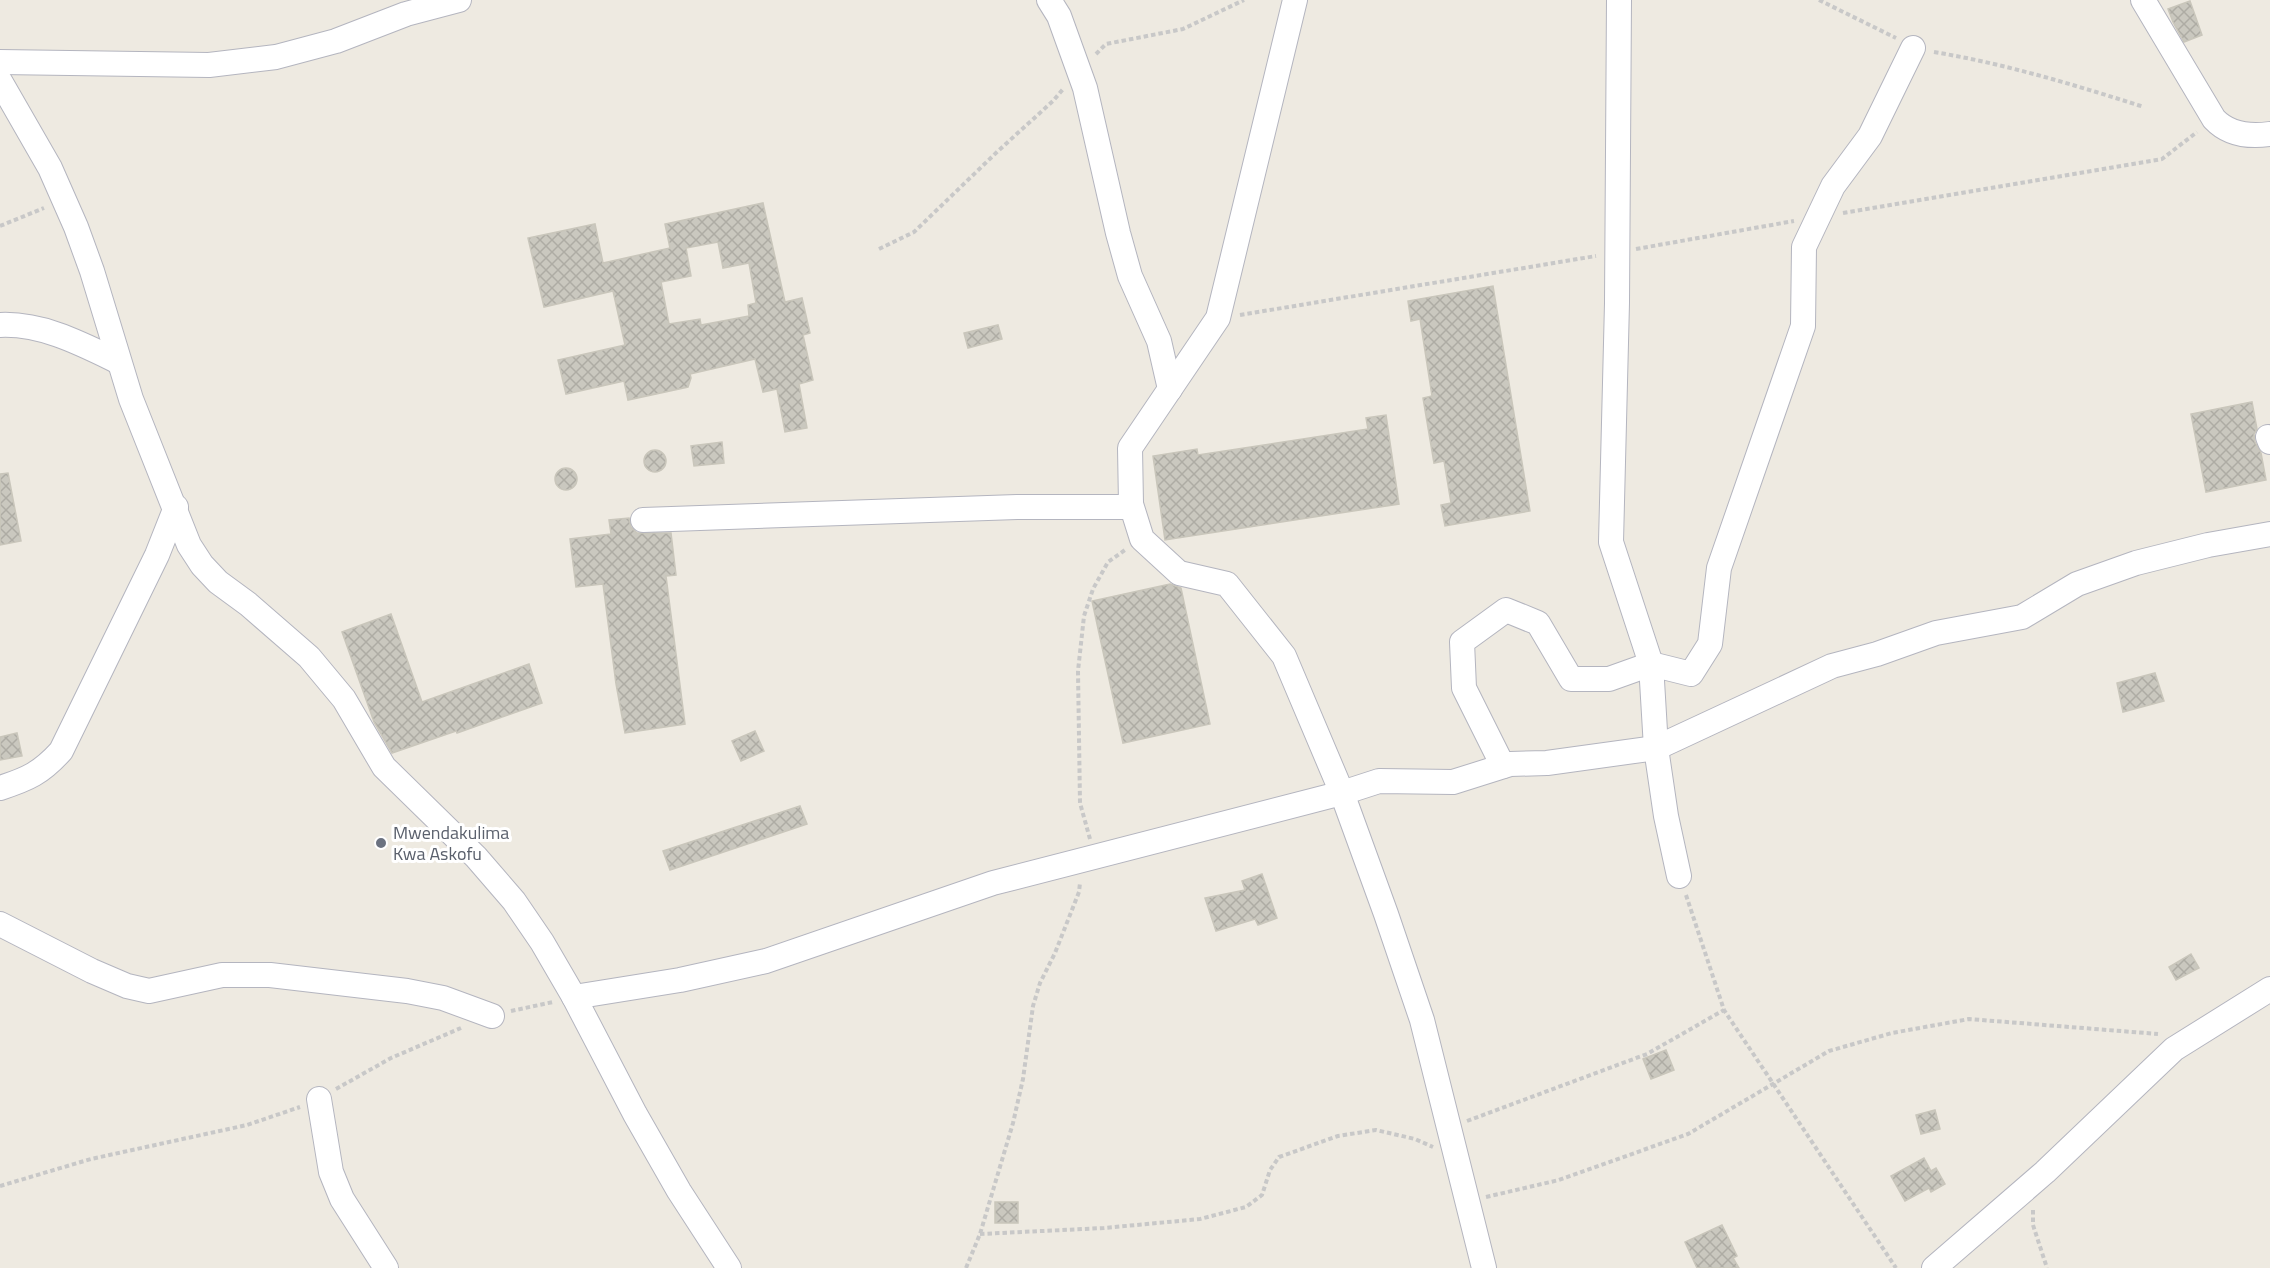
<svg xmlns="http://www.w3.org/2000/svg" width="2270" height="1268" viewBox="0 0 2270 1268" font-family="'Titillium Web',sans-serif">
<style>
.building{fill:url(#building-cross-hatch);stroke:#c9c6bb;stroke-width:1.5;fill-rule:evenodd}
.lines{fill:none;stroke-linecap:round;stroke-linejoin:round}
.street-casing{stroke:#b4b5bf;stroke-width:26}
.path{stroke:#c8c8c8;stroke-width:4;stroke-dasharray:4.5 3;stroke-linecap:butt}
.street{stroke:#fff;stroke-width:24}
.worship-dot{fill:#6b7280;stroke:#fff;stroke-width:2}
.labels{text-anchor:middle;stroke-width:6;stroke-linejoin:round;paint-order:stroke}
.worship-label{font-size:18px;fill:#5b616d;stroke:#fff;text-anchor:start}
</style>
<defs>
<pattern id="building-cross-hatch" width="8" height="8" patternUnits="userSpaceOnUse" patternTransform="scale(1.5)"><rect width="8" height="8" fill="#cac8bf"/><path d="M0 0l8 8M0 8l8-8" fill="none" stroke="#aeaca4"/></pattern>
</defs>
<rect width="100%" height="100%" fill="#eeeae1"/>
<g class="building">
<polygon points="2190,1 2202,35 2184,42 2173,22 2168,9"/>
<path d="M 763,203 L 785,302 L 802,298 L 810,333 L 803,335 L 813,380 L 799,384 L 807,428 L 785,432 L 777,389 L 763,392 L 755,359 L 690,374 L 691,378 L 688,387 L 628,400 L 624,381 L 566,394 L 558,360 L 625,345 L 613,291 L 544,307 L 528,238 L 595,224 L 603,263 L 670,248 L 665,224 ZM 718,242 L 723,268 L 749,263 L 756,303 L 748,305 L 749,316 L 701,325 L 700,319 L 669,324 L 661,282 L 691,276 L 686,248 Z"/>
<polygon points="1493,286 1530,511 1445,526 1441,505 1451,503 1444,461 1434,463 1423,398 1432,396 1420,319 1411,321 1408,301"/>
<polygon points="998,325 1002,339 968,348 964,333"/>
<polygon points="2252,402 2257,429 2254,434 2255,442 2261,453 2266,480 2206,492 2191,414"/>
<polygon points="1386,415 1399,504 1165,540 1153,456 1197,449 1198,455 1368,429 1366,418"/>
<polygon points="722,442 724,463 694,466 691,446"/>
<circle cx="655" cy="461" r="11"/>
<circle cx="566" cy="479" r="11"/>
<polygon points="8,473 21,541 0,545 0,474"/>
<polygon points="629,518 631,527 637,533 671,533 676,575 666,576 685,724 625,733 616,684 603,584 576,587 570,539 611,534 609,520"/>
<polygon points="1170,584 1181,588 1210,724 1123,743 1092,601"/>
<polygon points="391,614 422,702 529,664 542,703 457,733 456,731 392,753 374,722 342,632"/>
<polygon points="2155,673 2164,701 2123,712 2117,683"/>
<polygon points="755,731 764,751 741,761 732,741"/>
<polygon points="17,733 22,756 0,760 0,737"/>
<polygon points="800,806 807,824 670,870 663,851"/>
<polygon points="1262,874 1277,918 1258,925 1255,919 1216,931 1205,898 1245,890 1242,881"/>
<polygon points="2191,954 2199,968 2176,980 2169,967"/>
<polygon points="1666,1050 1674,1070 1651,1079 1643,1059"/>
<polygon points="1935,1110 1940,1129 1921,1134 1916,1115"/>
<polygon points="1924,1158 1931,1171 1936,1168 1945,1184 1931,1192 1929,1188 1905,1201 1891,1176"/>
<rect x="995" y="1202" width="23" height="21"/>
<polygon points="1722,1225 1737,1256 1733,1258 1739,1268 1697,1268 1685,1242"/>
</g>
<g class="lines">
<g class="street-casing">
<g id="street">
<polyline points="1049,0 1059,16 1085,88 1118,233 1130,276 1159,341 1170,389"/>
<polyline points="1295,0 1218,318 1130,448 1131,504 1142,539 1179,573 1227,584 1284,656 1342,793 1386,914 1422,1020 1484,1268"/>
<polyline points="1619,0 1617,303 1611,542 1651,664 1656,748 1666,816 1679,876"/>
<path d="M 2143,0 L 2214,119 C 2229,135 2249,137 2270,134"/>
<polyline points="0,62 209,65 276,57 336,41 406,14 459,0"/>
<polyline points="0,81 50,168 76,227 92,271 131,399 189,545 202,565 218,582 248,604 309,657 344,699 384,767 476,857 514,901 542,942 574,997 635,1114 679,1191 729,1268"/>
<path d="M 0,325 C 42,323 82,344 119,362"/>
<polyline points="2268,437 2270,442"/>
<polyline points="643,520 1017,507 1121,507 1131,504"/>
<polyline points="1503,766 1464,688 1462,642 1506,610 1538,623 1571,679 1609,679 1651,664 1691,674 1710,644 1719,568 1803,326 1804,247 1833,186 1870,136 1913,48"/>
<path d="M 0,788 C 28,779 41,773 61,751 L 157,555 L 176,507"/>
<polyline points="0,924 92,971 127,986 149,991 222,975 270,975 407,991 443,998 492,1016"/>
<polyline points="574,997 680,980 766,961 993,883 1342,793 1379,781 1453,782 1510,764 1547,763 1656,748 1832,666 1877,654 1936,633 2022,617 2077,584 2136,563 2208,545 2270,534"/>
<polyline points="319,1099 331,1172 342,1199 386,1268"/>
<polyline points="1934,1268 2045,1172 2174,1049 2270,989"/>
</g>
</g>
<g class="path">
<polyline points="1819,0 1896,38"/>
<path d="M 1934,52 C 2006,64 2075,85 2144,107"/>
<polyline points="1096,54 1106,44 1183,29 1244,0"/>
<polyline points="1843,213 2162,159 2197,132"/>
<polyline points="0,226 44,208"/>
<polyline points="879,249 914,232 998,151 1053,101 1064,88"/>
<polyline points="1636,249 1794,221"/>
<polyline points="1240,315 1596,256"/>
<polyline points="1090,839 1080,803 1078,671 1084,616 1093,589 1108,562 1125,550"/>
<polyline points="1686,895 1724,1010 1896,1268"/>
<polyline points="511,1011 553,1002"/>
<polyline points="336,1089 391,1058 461,1028"/>
<polyline points="1467,1121 1647,1054 1724,1010"/>
<polyline points="0,1186 91,1159 247,1125 300,1107"/>
<polyline points="1486,1197 1559,1180 1688,1134 1829,1051 1892,1033 1969,1019 2158,1034"/>
<polyline points="2033,1210 2033,1225 2047,1268"/>
<polyline points="980,1234 1104,1228 1200,1219 1246,1207 1262,1195 1270,1170 1279,1157 1338,1136 1376,1130 1415,1139 1433,1147"/>
<polyline points="966,1268 980,1234 1013,1123 1023,1079 1033,1006 1040,983 1055,953 1079,892 1080,883"/>
</g>
<use href="#street" class="street"/>
</g>
<circle class="worship-dot" cx="381" cy="843" r="6"/>
<g class="labels">
<g class="worship-label">
<text x="393" y="839">Mwendakulima<tspan x="393" dy="21">Kwa Askofu</tspan></text>
</g>
</g>
</svg>
